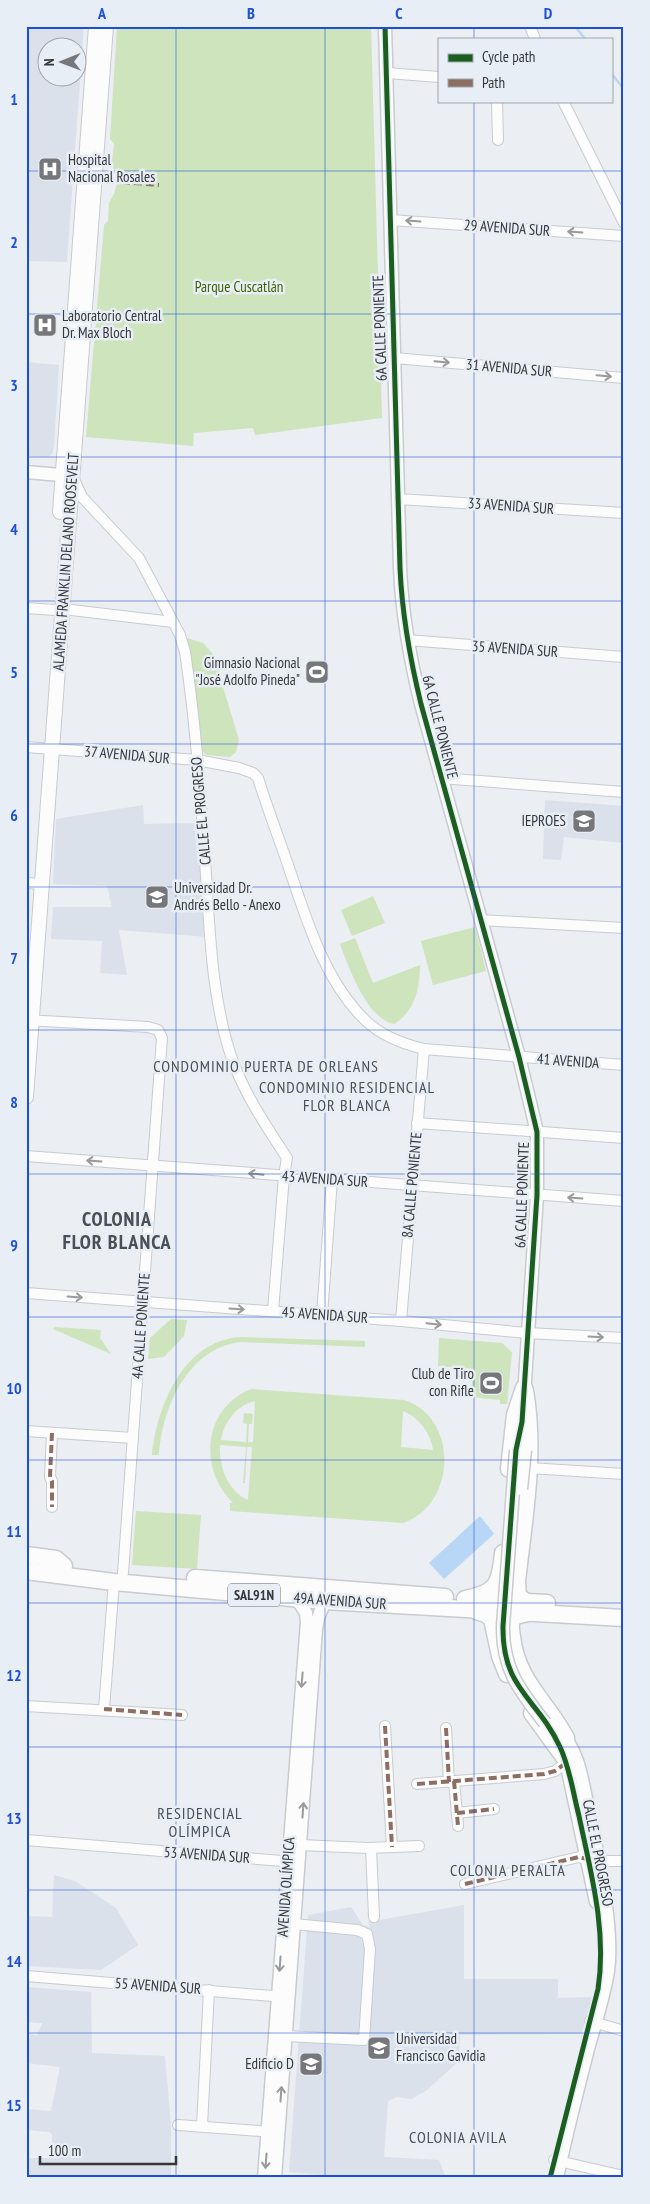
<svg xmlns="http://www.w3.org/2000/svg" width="650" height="2204" viewBox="0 0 650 2204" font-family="'PT Sans Narrow',sans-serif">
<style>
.built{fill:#dae1ea;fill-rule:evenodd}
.green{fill:#cde4bd;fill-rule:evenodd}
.water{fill:#b8d6f6}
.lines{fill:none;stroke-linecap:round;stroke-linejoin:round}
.stream{stroke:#b8d6f6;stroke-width:2.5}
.minor-casing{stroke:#c9cbce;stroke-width:12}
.tertiary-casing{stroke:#c9cbce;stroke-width:15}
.secondary-casing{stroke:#c9cbce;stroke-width:16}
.primary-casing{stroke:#c9cbce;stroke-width:19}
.minor{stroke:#fcfcfd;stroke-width:10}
.tertiary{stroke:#fcfcfd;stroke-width:12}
.secondary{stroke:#fcfcfd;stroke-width:14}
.primary{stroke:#fcfcfd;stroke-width:16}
.tertiary-bridge-casing{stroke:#c9cbce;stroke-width:15;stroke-linecap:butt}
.tertiary-bridge{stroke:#fcfcfd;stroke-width:12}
.quiet{stroke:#8d6e63;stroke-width:4;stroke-dasharray:8 4;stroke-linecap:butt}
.cycleway-casing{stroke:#e8eef5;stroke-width:8}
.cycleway{stroke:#1b5e20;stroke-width:5}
.oneway{stroke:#989a9c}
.grid{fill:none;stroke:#1d4ed8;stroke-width:1;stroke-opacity:0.55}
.labels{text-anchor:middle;stroke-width:5;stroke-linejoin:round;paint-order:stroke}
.shield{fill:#e8eef5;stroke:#6b6e72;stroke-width:1}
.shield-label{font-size:14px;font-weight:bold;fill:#35373a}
.poi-label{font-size:15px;fill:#35373a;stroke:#e8eef5;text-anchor:start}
.street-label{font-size:15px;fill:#35373a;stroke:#e8eef5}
.park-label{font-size:15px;fill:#3c6200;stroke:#e8eef5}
.neighbourhood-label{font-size:16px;letter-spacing:1px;fill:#4a4f54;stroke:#e8eef5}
.district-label{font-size:20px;font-weight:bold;letter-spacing:1px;fill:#4a4f54;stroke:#e8eef5}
.neatline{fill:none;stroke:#1d4ed8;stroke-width:2}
.grid-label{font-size:16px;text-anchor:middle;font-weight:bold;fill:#1d4ed8}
</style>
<rect width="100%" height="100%" fill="#ebeef2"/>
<g class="built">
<path d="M 26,26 L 84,26 L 67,262 L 26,261 ZM 48,48 L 78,48 L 78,78 L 48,78 Z"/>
<polygon points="26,362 59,365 54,447 52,454 48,457 26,456"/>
<polygon points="545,800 624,806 624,843 564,837 561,860 543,859"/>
<polygon points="143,805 144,824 197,823 208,937 119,930 127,975 100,973 102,941 51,939 53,907 112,907 107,886 53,884 56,819"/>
<polygon points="54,1875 75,1881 116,1908 138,1945 101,1970 26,1966 26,1916 52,1917"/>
<polygon points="464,1905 464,1979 558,1979 558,1998 593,1997 581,2034 460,2035 459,2061 427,2090 412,2099 397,2097 388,2101 384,2157 439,2160 446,2178 358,2178 289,2172 308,1915 351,1907 363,1925 370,1927 368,1922"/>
<polygon points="26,1987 91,1992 92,2053 165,2056 171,2126 171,2178 26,2177 26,2158 52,2158 52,2134 49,2132 26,2130 26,2109 51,2111 60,2067 26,2063 26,2048 31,2034 37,2036 42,2023 26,2022"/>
</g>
<g class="green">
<polygon points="117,26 371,26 382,418 255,435 253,428 194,433 193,446 86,437 104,225 108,221 109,203 114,194 117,183 112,162 114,144 110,139"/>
<polygon points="187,638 203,643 213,654 239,740 236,752 230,757 207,755 201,750 199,722"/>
<polygon points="373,896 385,923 352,936 341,910"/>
<polygon points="475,927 486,971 433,985 421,941"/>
<path d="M 355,938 L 373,983 L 420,965 C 420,988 415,1011 394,1024 C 367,1019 349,968 340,944 Z"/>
<polygon points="171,1319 187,1320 184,1336 164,1357 148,1359 150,1338"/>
<polygon points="55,1327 101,1330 100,1338 111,1354 53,1329"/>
<path d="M 240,1337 L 365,1341 L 365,1347 L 240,1342 C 187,1349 162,1408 159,1455 L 152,1455 C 157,1406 183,1341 240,1337 Z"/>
<polygon points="439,1338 502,1343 512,1352 507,1404 500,1404 500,1400 471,1397 473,1369 438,1366"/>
<path d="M 251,1389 L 404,1400 C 459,1417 457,1505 403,1523 L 230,1511 L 230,1503 L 233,1503 C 198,1469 203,1408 251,1389 ZM 255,1401 L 253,1442 L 248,1442 L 249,1424 L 252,1424 L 253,1414 L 244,1413 L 243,1423 L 247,1424 L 246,1442 L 221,1440 C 224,1422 237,1405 255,1401 ZM 403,1411 C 419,1417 431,1434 433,1450 L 401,1447 ZM 220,1445 L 246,1447 L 243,1483 L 245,1483 L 247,1447 L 252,1447 L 248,1500 C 227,1491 219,1466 220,1445 Z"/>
<polygon points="136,1511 201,1515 197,1569 132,1565"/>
</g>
<polygon class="water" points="480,1516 494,1534 444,1579 429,1563"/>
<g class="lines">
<g class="stream">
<polyline points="575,26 585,39"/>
<polyline points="611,73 624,89"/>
</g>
<g class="minor-casing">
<g id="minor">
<polyline points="530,26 535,39"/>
<polyline points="387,73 439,77"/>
<polyline points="497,101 498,140"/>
<polyline points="563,101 624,223"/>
<polyline points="390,220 624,236"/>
<polyline points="394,358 624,378"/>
<path d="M 73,477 L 82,497 L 139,558 L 180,635 L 185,652 C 196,725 201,800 206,875 C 210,936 212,1000 232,1059 C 245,1095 266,1126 287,1158 L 284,1176 L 273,1311"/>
<polyline points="398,499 624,513"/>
<polyline points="26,608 55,610"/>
<polyline points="63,609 173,622"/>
<polyline points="407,640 624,657"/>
<path d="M 26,747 L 197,760 L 239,768 L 253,773 L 258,778 C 267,807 278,836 288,865 C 306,918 324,981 366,1021 C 382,1036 403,1044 424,1049 L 624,1065"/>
<polyline points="440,778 624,792"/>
<polyline points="26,883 42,884"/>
<polyline points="480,920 624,928"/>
<polyline points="26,1020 148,1027 158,1030 162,1038 123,1573"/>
<polyline points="417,1123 624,1138"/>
<polyline points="26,1156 624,1201"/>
<polyline points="26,1293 401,1321 527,1333 624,1338"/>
<polyline points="322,1315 332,1179"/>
<polyline points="401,1321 424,1049"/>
<polyline points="26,1431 133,1438"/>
<polyline points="52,1433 50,1477 52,1481 52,1507"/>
<polyline points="529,1468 624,1474"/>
<polyline points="26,1706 182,1715"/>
<polyline points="104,1709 114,1582"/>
<polyline points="385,1726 392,1847"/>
<polyline points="446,1728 449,1782"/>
<polyline points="454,1781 458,1826"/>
<polyline points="417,1784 544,1774 555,1771 566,1763"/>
<polyline points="457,1813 494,1809"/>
<polyline points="26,1840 295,1862"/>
<polyline points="300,1845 368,1848 419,1846"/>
<polyline points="371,1848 374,1917"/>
<polyline points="465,1884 579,1857 597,1861 624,1861"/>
<polyline points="26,1976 285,1997"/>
<polyline points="590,2021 624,2031"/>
<polyline points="286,2036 364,2040 370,1949 367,1934 357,1930 294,1924"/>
<polyline points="178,2125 274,2132"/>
<polyline points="202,2126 209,1990"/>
<polyline points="554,2160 624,2176"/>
</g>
</g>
<g class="tertiary-casing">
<g id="tertiary">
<path d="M 385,26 L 400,568 C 402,614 410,659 421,704 L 519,1057 L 537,1132 L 537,1195 L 524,1396"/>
<polyline points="26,472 72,476"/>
<polyline points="561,1748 568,1771 596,1902"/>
<polyline points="264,2178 307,1622 306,1613 297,1599"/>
<polyline points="275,2178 316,1629 318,1618 325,1601"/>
<path d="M 557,2178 C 566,2134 577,2092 588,2049 C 595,2023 604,1997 608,1971 C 614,1928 598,1857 589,1813 C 583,1787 580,1751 560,1732"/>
</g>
</g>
<g class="secondary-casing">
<g id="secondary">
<polyline points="60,512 96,26"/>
<polyline points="26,1097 106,26"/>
</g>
</g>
<g class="primary-casing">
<g id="primary">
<polyline points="509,1469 515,1415 524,1388"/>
<polyline points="26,1555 56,1559 64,1566"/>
<polyline points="26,1571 114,1582 325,1601 624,1618"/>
<polyline points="195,1578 445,1597"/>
<path d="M 465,1599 C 497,1593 500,1584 503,1553"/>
<polyline points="489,1600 547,1603"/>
<path d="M 525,1601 L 518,1596 L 517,1581 C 524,1518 536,1454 525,1391"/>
<polyline points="476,1611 486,1614 492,1619 500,1656 507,1674"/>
<path d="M 528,1613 L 515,1616 C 509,1622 511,1629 512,1637 C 517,1681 547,1702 566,1738"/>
<polyline points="532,1713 564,1757"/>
</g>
</g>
<use href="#minor" class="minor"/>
<use href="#tertiary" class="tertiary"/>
<use href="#secondary" class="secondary"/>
<use href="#primary" class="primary"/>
<g class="tertiary-bridge-casing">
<g id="tertiary-bridge">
<path d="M 516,1450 L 503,1626 C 502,1669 520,1691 545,1723"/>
<polyline points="521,1489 525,1450"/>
</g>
</g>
<use href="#tertiary-bridge" class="tertiary-bridge"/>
<g class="quiet">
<polyline points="122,182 159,185"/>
<polyline points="52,1433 50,1477 52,1481 52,1507"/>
<polyline points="104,1709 182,1715"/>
<polyline points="385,1726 392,1847"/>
<polyline points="446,1728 449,1782"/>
<polyline points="454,1781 458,1826"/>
<polyline points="417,1784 544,1774 555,1771 566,1763"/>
<polyline points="457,1813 494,1809"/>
<polyline points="465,1884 579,1857 587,1859"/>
</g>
<g class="cycleway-casing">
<path id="cycleway" d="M 385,26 L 400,568 C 402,614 410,659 421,704 L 519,1057 L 537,1132 L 537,1195 L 522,1422 L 516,1450 L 503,1626 C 502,1690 537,1697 560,1747 C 570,1768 573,1793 579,1816 C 591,1873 607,1931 598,1989 L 550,2178"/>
</g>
<use href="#cycleway" class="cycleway"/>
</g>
<defs><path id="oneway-shaft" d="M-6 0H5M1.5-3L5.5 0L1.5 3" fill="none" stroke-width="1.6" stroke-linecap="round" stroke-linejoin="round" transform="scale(1.25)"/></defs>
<g class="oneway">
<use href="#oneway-shaft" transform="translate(413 221) rotate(-176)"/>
<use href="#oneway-shaft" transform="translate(575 232) rotate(-176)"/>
<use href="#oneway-shaft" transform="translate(442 362) rotate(5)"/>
<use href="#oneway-shaft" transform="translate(604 376) rotate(5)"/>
<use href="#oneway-shaft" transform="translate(94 1161) rotate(-176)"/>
<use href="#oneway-shaft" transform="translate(256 1174) rotate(-175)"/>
<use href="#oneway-shaft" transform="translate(575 1198) rotate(-176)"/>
<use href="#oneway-shaft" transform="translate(75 1297) rotate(4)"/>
<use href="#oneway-shaft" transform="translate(237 1309) rotate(4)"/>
<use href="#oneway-shaft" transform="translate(434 1324) rotate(6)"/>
<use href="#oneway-shaft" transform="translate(596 1337) rotate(3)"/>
<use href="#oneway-shaft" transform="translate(302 1680) rotate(95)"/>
<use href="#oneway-shaft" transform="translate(303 1810) rotate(-86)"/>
<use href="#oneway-shaft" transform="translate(280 1964) rotate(94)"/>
<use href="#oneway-shaft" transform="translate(281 2094) rotate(-86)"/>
<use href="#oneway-shaft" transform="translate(266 2161) rotate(94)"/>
</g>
<path class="grid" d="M 176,26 L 176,2178M 325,26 L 325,2178M 474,26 L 474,39M 474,101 L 474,2178M 26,171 L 624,171M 26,314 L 624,314M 26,457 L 624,457M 26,601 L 624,601M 26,744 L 624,744M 26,887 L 624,887M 26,1030 L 624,1030M 26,1174 L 624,1174M 26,1317 L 624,1317M 26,1460 L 624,1460M 26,1603 L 624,1603M 26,1747 L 624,1747M 26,1890 L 624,1890M 26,2033 L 624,2033"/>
<defs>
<g id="hospital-square" transform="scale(1.25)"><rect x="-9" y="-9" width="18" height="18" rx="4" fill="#75777a" stroke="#e8eef5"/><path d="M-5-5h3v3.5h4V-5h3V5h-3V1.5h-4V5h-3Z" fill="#fff"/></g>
<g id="stadium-square" transform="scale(1.25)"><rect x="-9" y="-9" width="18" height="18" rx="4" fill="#75777a" stroke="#e8eef5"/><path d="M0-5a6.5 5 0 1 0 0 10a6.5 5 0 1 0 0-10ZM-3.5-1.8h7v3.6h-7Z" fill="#fff"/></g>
<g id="university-square" transform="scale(1.25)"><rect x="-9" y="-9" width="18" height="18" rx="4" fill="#75777a" stroke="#e8eef5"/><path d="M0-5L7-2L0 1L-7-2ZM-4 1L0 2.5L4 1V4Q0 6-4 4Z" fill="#fff"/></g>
</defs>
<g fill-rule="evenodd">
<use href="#hospital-square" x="50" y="169"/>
<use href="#hospital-square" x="45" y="325"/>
<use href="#stadium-square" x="317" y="672"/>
<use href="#university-square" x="584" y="821"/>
<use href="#university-square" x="157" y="897"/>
<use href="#stadium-square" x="491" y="1383"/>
<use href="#university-square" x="379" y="2048"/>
<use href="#university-square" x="311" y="2064"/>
</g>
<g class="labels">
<rect class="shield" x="228" y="1583.5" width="52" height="23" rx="4"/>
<g class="shield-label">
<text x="254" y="1600">SAL91N</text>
</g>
<g class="poi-label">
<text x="68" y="165">Hospital<tspan x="68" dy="17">Nacional Rosales</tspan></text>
<text x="62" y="321">Laboratorio Central<tspan x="62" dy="17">Dr. Max Bloch</tspan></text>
<text x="300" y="668" text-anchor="end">Gimnasio Nacional<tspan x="300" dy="17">"José Adolfo Pineda"</tspan></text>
<text x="566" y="826" text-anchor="end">IEPROES</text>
<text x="174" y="893">Universidad Dr.<tspan x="174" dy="17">Andrés Bello - Anexo</tspan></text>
<text x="474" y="1379" text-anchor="end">Club de Tiro<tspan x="474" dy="17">con Rifle</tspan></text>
<text x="396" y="2044">Universidad<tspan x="396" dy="17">Francisco Gavidia</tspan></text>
<text x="294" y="2069" text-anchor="end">Edificio D</text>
</g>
<g class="street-label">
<text transform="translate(507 228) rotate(4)" y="5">29 AVENIDA SUR</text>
<text transform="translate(380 328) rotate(-92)" y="5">6A CALLE PONIENTE</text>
<text transform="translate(509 368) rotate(5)" y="5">31 AVENIDA SUR</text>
<text transform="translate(511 506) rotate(4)" y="5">33 AVENIDA SUR</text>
<text transform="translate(66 562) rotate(-86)" y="5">ALAMEDA FRANKLIN DELANO ROOSEVELT</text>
<text transform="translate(515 649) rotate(4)" y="5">35 AVENIDA SUR</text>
<text transform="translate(440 727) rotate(76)" y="5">6A CALLE PONIENTE</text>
<text transform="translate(127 755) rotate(5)" y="5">37 AVENIDA SUR</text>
<text transform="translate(201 811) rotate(-95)" y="5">CALLE EL PROGRESO</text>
<text transform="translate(568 1061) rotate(4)" y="5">41 AVENIDA</text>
<text transform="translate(325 1179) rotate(4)" y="5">43 AVENIDA SUR</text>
<text transform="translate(412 1185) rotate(-85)" y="5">8A CALLE PONIENTE</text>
<text transform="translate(522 1195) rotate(-88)" y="5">6A CALLE PONIENTE</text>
<text transform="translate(325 1315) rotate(4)" y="5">45 AVENIDA SUR</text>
<text transform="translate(141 1326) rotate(-86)" y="5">4A CALLE PONIENTE</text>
<text transform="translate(340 1601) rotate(4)" y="5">49A AVENIDA SUR</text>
<text transform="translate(598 1853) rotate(79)" y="5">CALLE EL PROGRESO</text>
<text transform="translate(207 1855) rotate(4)" y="5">53 AVENIDA SUR</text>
<text transform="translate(286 1887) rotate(-86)" y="5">AVENIDA OLÍMPICA</text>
<text transform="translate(158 1986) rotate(4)" y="5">55 AVENIDA SUR</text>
</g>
<g class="park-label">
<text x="239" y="292">Parque Cuscatlán</text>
</g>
<g class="neighbourhood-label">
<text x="266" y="1072">CONDOMINIO PUERTA DE ORLEANS</text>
<text x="347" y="1093">CONDOMINIO RESIDENCIAL<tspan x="347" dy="18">FLOR BLANCA</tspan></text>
<text x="200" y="1819">RESIDENCIAL<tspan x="200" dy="18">OLÍMPICA</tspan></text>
<text x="508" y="1876">COLONIA PERALTA</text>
<text x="458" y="2143">COLONIA AVILA</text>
</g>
<g class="district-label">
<text x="117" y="1226">COLONIA<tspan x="117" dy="23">FLOR BLANCA</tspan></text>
</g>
</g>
<rect width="650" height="2204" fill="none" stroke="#e8eef5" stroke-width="55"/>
<rect x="438" y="38" width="175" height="65" fill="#e8eef5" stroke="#a0a5aa"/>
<rect x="448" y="54" width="25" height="8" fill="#1b5e20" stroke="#a0a5aa"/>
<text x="482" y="62" font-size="15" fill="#35373a">Cycle path</text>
<rect x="448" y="79" width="25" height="8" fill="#8d6e63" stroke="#a0a5aa"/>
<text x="482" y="88" font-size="15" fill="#35373a">Path</text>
<g transform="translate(62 62) rotate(269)"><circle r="24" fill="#e8eef5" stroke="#a0a5aa"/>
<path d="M0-4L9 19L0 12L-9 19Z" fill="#75777a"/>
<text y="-8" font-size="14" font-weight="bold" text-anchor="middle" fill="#35373a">N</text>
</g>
<path d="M40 2156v8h136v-8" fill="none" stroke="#35373a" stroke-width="2.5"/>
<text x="48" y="2156" font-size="15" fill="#35373a" stroke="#e8eef5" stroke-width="4" paint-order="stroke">100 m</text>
<rect x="28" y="28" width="594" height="2148" class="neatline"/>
<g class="grid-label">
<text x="102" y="19">A</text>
<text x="251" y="19">B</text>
<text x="399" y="19">C</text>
<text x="548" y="19">D</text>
<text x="14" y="105">1</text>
<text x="14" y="248">2</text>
<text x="14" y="391">3</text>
<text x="14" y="535">4</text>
<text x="14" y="678">5</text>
<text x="14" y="821">6</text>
<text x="14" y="964">7</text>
<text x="14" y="1108">8</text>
<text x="14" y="1251">9</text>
<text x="14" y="1394">10</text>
<text x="14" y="1537">11</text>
<text x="14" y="1681">12</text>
<text x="14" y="1824">13</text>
<text x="14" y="1967">14</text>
<text x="14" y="2111">15</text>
</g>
</svg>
